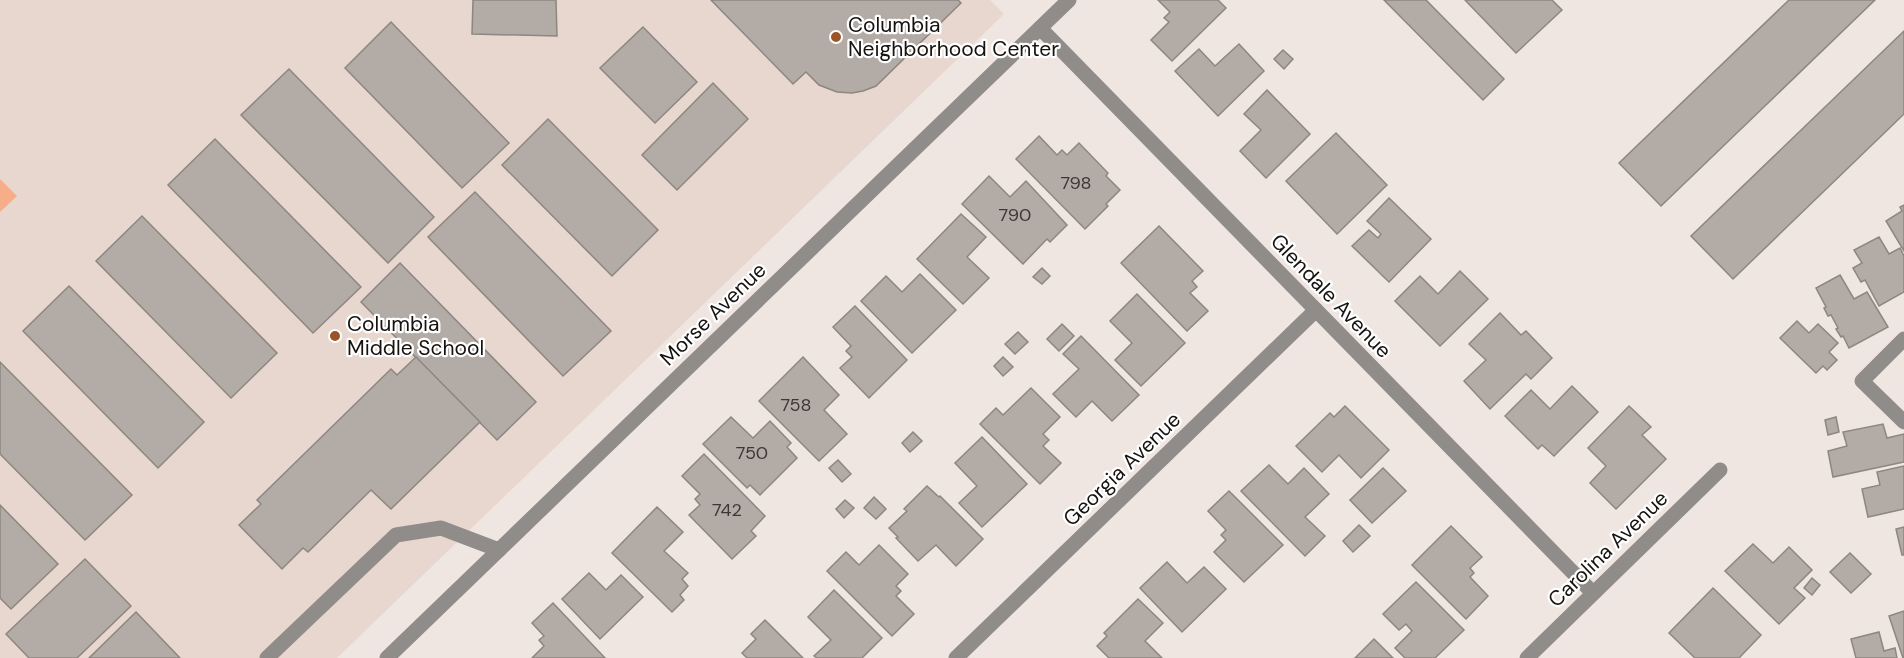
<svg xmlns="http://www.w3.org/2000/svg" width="1904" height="658" viewBox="0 0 1904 658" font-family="'DM Sans',sans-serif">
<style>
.built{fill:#e8d7cf}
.green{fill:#f5ae87}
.building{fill:#b3aba6;stroke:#8e8681;stroke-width:1.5}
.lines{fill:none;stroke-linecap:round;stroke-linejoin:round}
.minor{stroke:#908c8a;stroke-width:15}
.poi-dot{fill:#9a542a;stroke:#fff;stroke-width:2}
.labels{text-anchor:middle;stroke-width:4.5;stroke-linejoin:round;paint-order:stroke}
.number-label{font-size:18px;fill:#3c3836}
.poi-label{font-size:21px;fill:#151210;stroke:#fff;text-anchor:start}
.street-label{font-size:21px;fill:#151210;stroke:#fff}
</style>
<rect width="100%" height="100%" fill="#efe5e1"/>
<polygon class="built" points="0,0 990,0 1004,14 337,658 0,658"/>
<polygon class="green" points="0,179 17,196 0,212"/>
<g class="building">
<polygon points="473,0 556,0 557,36 472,34"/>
<polygon points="711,0 958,0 961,3 876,86 863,91 852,93 837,92 819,85 806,72 793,84"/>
<polygon points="1158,0 1218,0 1226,8 1172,61 1151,40 1169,22 1164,18 1170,12"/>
<polygon points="1384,0 1426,0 1504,79 1483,100"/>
<polygon points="1465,0 1552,0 1562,10 1516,53"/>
<polygon points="1789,0 1875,0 1661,206 1619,163"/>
<polygon points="391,22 509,143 462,188 345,68"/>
<polygon points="643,27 697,82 655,123 600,68"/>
<polygon points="1904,31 1904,114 1733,279 1691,236"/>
<polygon points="1239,44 1264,71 1218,116 1175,71 1199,49 1215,66"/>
<polygon points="1283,50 1293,59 1284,69 1274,59"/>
<polygon points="289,69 434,217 388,263 241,115"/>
<polygon points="713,83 748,119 677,190 642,155"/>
<polygon points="1267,90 1310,134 1266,178 1240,151 1261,130 1244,114"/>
<polygon points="548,119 658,230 612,276 502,165"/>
<polygon points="1336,133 1387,185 1337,234 1286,181"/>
<polygon points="1039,136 1057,155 1062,150 1067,155 1079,143 1108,173 1106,176 1120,190 1106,204 1108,206 1085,229 1016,159"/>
<polygon points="215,139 361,287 313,333 168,185"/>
<polygon points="989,176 1010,197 1026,181 1067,225 1050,242 1047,239 1023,264 962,204"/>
<polygon points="475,192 611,331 563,376 428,237"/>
<polygon points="1389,198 1431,239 1389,282 1352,246 1369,230 1378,238 1381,234 1367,221"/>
<polygon points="1904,205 1904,251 1886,221 1902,211 1900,207"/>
<polygon points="961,214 986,237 967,257 989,278 963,304 917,259"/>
<polygon points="142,216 277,353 231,398 96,261"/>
<polygon points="1159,226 1203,271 1192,281 1197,287 1190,293 1208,311 1187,331 1121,263"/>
<polygon points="1879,237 1889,254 1900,248 1904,256 1904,292 1879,306 1865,280 1861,282 1853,268 1862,263 1854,250"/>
<polygon points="400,263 536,402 497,440 361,302"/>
<polygon points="1042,268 1050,276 1042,284 1033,277"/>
<polygon points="1460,271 1488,299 1440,346 1395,301 1420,276 1438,294"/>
<polygon points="920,274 956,310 912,353 861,301 886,276 902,292"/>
<polygon points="1840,275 1854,299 1867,292 1888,327 1849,348 1843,336 1841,337 1836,329 1838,328 1831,315 1828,316 1824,308 1826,307 1816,288"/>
<polygon points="69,286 204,422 158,468 23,331"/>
<polygon points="1137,294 1185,343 1141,386 1115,360 1132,343 1110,321"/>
<polygon points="855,306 907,360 869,398 840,368 852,357 846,351 851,346 833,327"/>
<polygon points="1500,313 1521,335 1526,331 1552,358 1531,379 1526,374 1490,409 1464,381 1486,360 1469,344"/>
<polygon points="1797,321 1809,333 1818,324 1838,343 1829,352 1837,360 1827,370 1823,366 1816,373 1780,338"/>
<polygon points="1062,324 1074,336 1059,351 1047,339"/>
<polygon points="1018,332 1028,342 1015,354 1005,344"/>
<polygon points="1081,336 1139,395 1112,421 1092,401 1076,417 1053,394 1079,369 1063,354"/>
<polygon points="416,357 480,422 391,509 371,490 308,552 303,548 282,569 239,525 261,504 257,500 391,369 397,375"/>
<polygon points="803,357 839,395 824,410 847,434 819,461 759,401"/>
<polygon points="1003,357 1013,367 1003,376 994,366"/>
<polygon points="0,362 132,495 85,540 0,454"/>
<polygon points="1572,386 1598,412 1554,456 1542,445 1538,449 1505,416 1531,390 1550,409"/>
<polygon points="1031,388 1060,417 1043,434 1049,440 1043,446 1061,463 1040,484 980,424 996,408 1003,415"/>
<polygon points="1345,406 1389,450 1361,478 1339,455 1322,472 1296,446 1330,413 1334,417"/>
<polygon points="1629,406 1651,427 1642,435 1666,459 1616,509 1590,483 1606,466 1588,448"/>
<polygon points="731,417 753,438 770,421 791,443 787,447 797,458 760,495 750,485 747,488 703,444"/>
<polygon points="1836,417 1839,432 1828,435 1825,420"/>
<polygon points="1883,424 1887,438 1904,434 1904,462 1833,477 1828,451 1847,446 1843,432"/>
<polygon points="913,432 922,441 910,452 902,443"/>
<polygon points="982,437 1027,484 982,527 959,503 977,486 955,463"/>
<polygon points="704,454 765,516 751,531 756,536 732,559 689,515 700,505 695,499 700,494 682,476"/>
<polygon points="838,460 851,474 842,482 829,468"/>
<polygon points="1269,465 1288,484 1304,468 1329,494 1305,517 1325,536 1305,556 1241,491"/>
<polygon points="1904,466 1904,509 1868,517 1862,489 1880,485 1877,472"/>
<polygon points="1383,468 1406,491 1372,523 1350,500"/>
<polygon points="927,486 939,497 940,496 983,539 956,566 936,545 918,561 896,538 898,537 889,528 907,511 904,509"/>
<polygon points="1229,491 1283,545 1244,582 1214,552 1226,540 1221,535 1226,530 1208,511"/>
<polygon points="874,497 886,509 876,519 864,508"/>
<polygon points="845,500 854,508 844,518 836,509"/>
<polygon points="0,505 58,564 11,609 0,598"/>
<polygon points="657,507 683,532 664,551 688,573 682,579 688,586 680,595 684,600 672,612 612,553"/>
<polygon points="1359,525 1370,536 1353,552 1343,541"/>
<polygon points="1451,526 1482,557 1470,568 1474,573 1470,577 1488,596 1466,619 1412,565"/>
<polygon points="1904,527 1904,555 1902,555 1896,529"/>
<polygon points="1753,544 1773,563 1789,547 1812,570 1794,588 1805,598 1779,624 1725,571"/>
<polygon points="879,545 908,574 896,586 901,591 896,596 914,614 892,636 827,571 846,552 859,565"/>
<polygon points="1850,553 1871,574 1851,593 1830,572"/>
<polygon points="85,559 131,606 77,658 29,658 6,634"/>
<polygon points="1167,562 1187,583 1204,567 1226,589 1182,632 1140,588"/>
<polygon points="589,573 606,590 621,575 643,597 600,639 562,599"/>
<polygon points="1812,578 1820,585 1812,595 1804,588"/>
<polygon points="1416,582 1464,630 1435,658 1405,658 1395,648 1412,631 1406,624 1399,630 1383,614"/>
<polygon points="1713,588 1761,635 1739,658 1695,658 1669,633"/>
<polygon points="834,590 882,638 862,658 817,658 814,656 831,640 808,617"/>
<polygon points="1138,599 1163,623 1145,641 1162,658 1109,658 1097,646 1107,636 1104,633"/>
<polygon points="553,603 605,658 532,658 544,646 539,640 544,636 532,623"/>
<polygon points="1904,611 1904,658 1903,658 1889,616"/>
<polygon points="136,612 180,658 89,658"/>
<polygon points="765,620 803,658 747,658 742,653 756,639 751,634"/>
<polygon points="1879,632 1884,651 1895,648 1897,658 1856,658 1851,639"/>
<polygon points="1374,639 1393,658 1355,658"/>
</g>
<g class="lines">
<g class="minor">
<polyline points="1040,28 1593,593"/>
<polyline points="1904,339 1862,381 1904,422"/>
<polyline points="267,658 396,535 441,528 499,550"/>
<polyline points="387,658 1069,0"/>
<polyline points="956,658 1316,310"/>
<polyline points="1527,658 1720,470"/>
</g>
</g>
<g class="poi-dot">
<circle cx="836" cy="37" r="6"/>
<circle cx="335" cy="336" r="6"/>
</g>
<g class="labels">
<g class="number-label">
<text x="1076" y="189">798</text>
<text x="1015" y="221">790</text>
<text x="796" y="411">758</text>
<text x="752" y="459">750</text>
<text x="727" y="516">742</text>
</g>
<g class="poi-label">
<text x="848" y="32">Columbia<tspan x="848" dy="24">Neighborhood Center</tspan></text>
<text x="347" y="331">Columbia<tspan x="347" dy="24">Middle School</tspan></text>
</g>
<g class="street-label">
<text transform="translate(1331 296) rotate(46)" y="7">Glendale Avenue</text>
<text transform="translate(713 314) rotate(-44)" y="7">Morse Avenue</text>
<text transform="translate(1122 469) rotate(-44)" y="7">Georgia Avenue</text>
<text transform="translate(1608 549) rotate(-44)" y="7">Carolina Avenue</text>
</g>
</g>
</svg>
